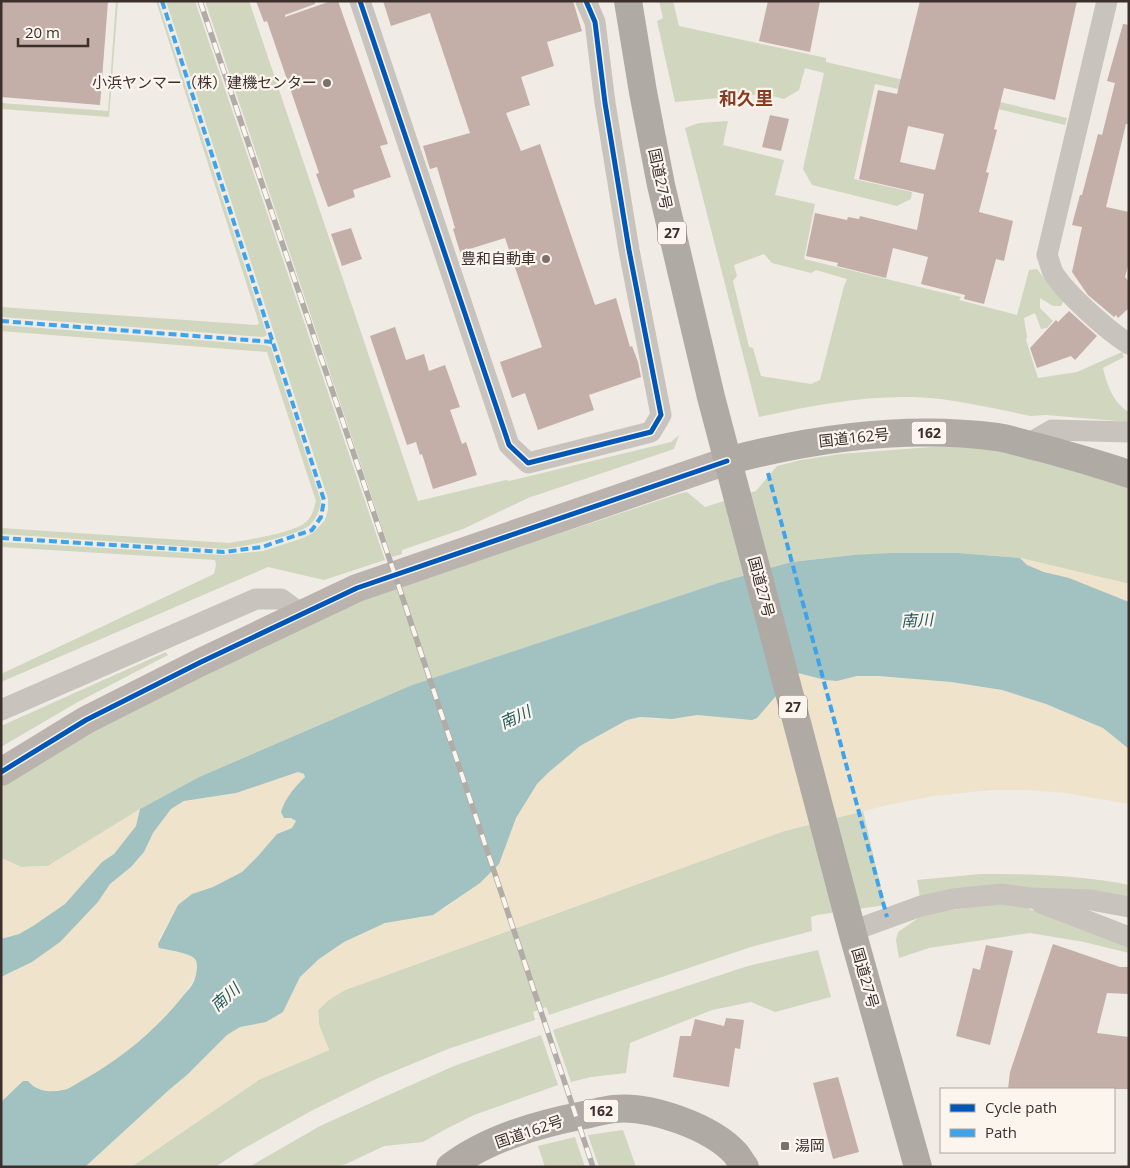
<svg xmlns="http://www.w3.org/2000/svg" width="1130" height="1168" viewBox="0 0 1130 1168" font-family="'Open Sans','Noto Sans JP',sans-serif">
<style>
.green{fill:#d1d6bf;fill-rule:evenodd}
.sand{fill:#efe3cc}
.water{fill:#a1c2c1}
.building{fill:#c3afa7;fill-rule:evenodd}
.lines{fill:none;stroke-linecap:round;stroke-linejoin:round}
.street{stroke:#c9c3be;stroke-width:21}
.secondary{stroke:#bab3ae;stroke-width:28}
.highway{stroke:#afaaa4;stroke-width:28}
.rail-casing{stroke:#b1aca8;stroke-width:5.5}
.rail{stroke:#fbf5ee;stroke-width:4;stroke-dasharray:11;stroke-linecap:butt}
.quiet{stroke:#3fa3eb;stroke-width:4;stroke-dasharray:8 4;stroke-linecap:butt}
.cycleway-casing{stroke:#fbf5ee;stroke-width:8}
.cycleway{stroke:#0057b8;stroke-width:5}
.poi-dot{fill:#7a716c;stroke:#fbf5ee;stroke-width:2}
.labels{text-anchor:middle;stroke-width:4.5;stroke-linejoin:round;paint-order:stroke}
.shield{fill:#fbf5ee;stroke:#756b66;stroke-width:1}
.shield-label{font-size:14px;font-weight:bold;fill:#3b302b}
.poi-label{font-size:15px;fill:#3b302b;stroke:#fbf5ee;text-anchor:end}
.street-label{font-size:15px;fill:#3b302b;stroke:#fbf5ee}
.water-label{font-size:16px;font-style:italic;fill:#1f5a5e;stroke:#fbf5ee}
.quarter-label{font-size:18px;font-weight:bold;fill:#8c3b22;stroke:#fbf5ee}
</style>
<rect width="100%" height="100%" fill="#f0ebe5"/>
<g class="green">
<polygon points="116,1 118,1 109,117 1,109 1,103 108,111"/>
<polygon points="156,1 158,1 267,335 263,337 1,317 1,307 257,325 259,323"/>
<polygon points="166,1 195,1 385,560 324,580 268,567 1,682 1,674 214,574 216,565 215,560 1,547 1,542 223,555 263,551 303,538 314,532 325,520 328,510 328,499"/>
<polygon points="205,1 249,1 418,501 506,480 509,481 671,442 679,435 674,449 528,498 463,529 402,550 402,554 392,557"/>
<polygon points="659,1 673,1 679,26 826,58 826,62 934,87 932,96 875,84 854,179 912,192 911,199 897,206 812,185 803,169 824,73 805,68 799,90 784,99 764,94 675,102 657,21 663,18"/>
<polygon points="949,90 1067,118 1065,125 947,97"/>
<path d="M 728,121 L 723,145 L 784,160 L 775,195 L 815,204 L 804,259 L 961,297 L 959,300 L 1017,315 L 1029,270 L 1037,269 L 1044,278 L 1065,298 L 1061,306 L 1053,306 L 1040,298 L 1040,308 L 1053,321 L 1047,328 L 1041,329 L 1035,313 L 1024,318 L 1027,337 L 1026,340 L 1038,378 L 1077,372 L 1122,352 L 1124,357 L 1103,368 C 1107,385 1113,403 1129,412 L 1129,422 L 1046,415 L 1031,416 C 1001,410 971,403 941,399 C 880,392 819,404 759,417 L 685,128 L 699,123 ZM 764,254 L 772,263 L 811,273 L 816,270 L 847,279 L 844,286 L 820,380 L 811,384 L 761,376 L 753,348 L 749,347 L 733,281 L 737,276 L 734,265 Z"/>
<path d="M 1,325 L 264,345 L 271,347 L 321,501 C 320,510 316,521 307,527 C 301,531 293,533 285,536 C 265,542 246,546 225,549 L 1,534 L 1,528 L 229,543 C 246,540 294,533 306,522 C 312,517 314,509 316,501 L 267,352 L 1,331 Z"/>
<polygon points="931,447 962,447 996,449 1129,486 1129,584 1020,558 959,553 853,555 790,562 718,583 412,685 199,777 140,809 48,866 21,867 1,858 1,787 92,731 146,702 361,600 678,494 687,492 705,507 756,491 777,466 801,460 840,454"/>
<polygon points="166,652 168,655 76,703 1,747 1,726"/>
<polygon points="863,811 885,905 817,915 811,917 812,931 754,946 549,1015 546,1007 533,1012 535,1020 448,1049 378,1078 313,1110 243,1149 215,1167 131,1167 260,1079 329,1050 319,1025 318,1010 328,1000 345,990 784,831"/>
<path d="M 980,874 C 1031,874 1080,875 1129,885 L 1129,898 L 920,897 L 917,880 Z"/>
<polygon points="996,904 1024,907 1129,946 1129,953 1084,942 1030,933 929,948 899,958 896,940 898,932 924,914"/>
<polygon points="818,950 831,997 775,1012 751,1002 712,1010 630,1043 626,1073 591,1077 571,1082 553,1030 748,966"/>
<polygon points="541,1035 558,1085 474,1115 446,1129 423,1142 384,1146 346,1164 335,1167 249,1167 320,1126 384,1097 454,1066"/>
<polygon points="623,1130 636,1167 599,1167 588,1135"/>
<polygon points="575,1137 585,1167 545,1167 538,1146"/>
</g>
<g class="sand">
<polygon points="1020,558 1129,584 1129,602 1027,565"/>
<polygon points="798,673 825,680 837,681 857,676 878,676 951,682 1002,690 1046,704 1103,728 1129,749 1129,804 1065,793 1027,790 992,790 933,796 888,805 784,831 345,990 329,1000 318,1010 319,1025 329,1050 260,1079 131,1167 85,1167 170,1089 187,1075 227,1035 240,1027 251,1025 283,1012 300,977 319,959 344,942 385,923 401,919 420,918 445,908 461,896 504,851 516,818 537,784 549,772 580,746 627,720 639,717 655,719 697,715 717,716"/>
<path d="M 298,772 L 304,774 L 305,777 L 283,805 L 292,818 L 296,822 L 292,828 L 277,834 L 258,856 L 242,872 L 213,887 L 192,894 L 178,905 L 159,939 L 159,949 C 167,950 191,953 195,959 C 212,982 125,1055 107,1067 C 98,1073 72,1088 63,1090 C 48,1094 35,1089 23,1081 L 1,1102 L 1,977 L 10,973 L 79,921 L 98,902 L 110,884 L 131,867 L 144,852 L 153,833 L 171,809 L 185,801 L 236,793 Z"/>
<polygon points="140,809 136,826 114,854 102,862 65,904 33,926 19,934 1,939 1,858 21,867 48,866"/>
</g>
<path class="water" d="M 892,553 L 959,553 L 1020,558 L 1027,565 L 1044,572 L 1069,578 L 1129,602 L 1129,749 L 1103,728 L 1046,704 L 1002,690 L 951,682 L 878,676 L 857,676 L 837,681 L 825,680 L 798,673 L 793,676 L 757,718 L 752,720 L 697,715 L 672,719 L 640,717 L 627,720 L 580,746 L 549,772 L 537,784 L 516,818 L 499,864 L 480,883 L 433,915 L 385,923 L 344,942 L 319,959 L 300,977 L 283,1012 L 266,1022 L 240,1027 L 227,1035 L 187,1075 L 170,1089 L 85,1167 L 1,1167 L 1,1102 L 23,1081 L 28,1081 C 36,1091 50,1093 63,1090 C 70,1089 77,1083 83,1080 C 121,1059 156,1030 183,996 C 186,992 192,987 194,981 C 196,976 199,964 195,959 C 191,953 167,950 159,948 L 158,944 L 178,905 L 192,894 L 213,887 L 242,872 L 258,856 L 277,834 L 292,828 L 296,821 L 291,818 L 284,818 L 281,812 C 285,798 295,787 305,777 L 304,774 L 298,772 L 236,793 L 184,801 L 171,809 L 153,833 L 144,852 L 131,867 L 110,884 L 98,902 L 60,942 L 32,962 L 1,977 L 1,939 L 19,934 L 33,926 L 65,904 L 102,862 L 114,854 L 136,826 L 140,809 L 199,777 L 412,685 L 718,583 L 791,562 L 853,555 Z"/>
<g class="building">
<polygon points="1,1 108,1 100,105 1,97"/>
<polygon points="256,1 315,1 315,4 285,15 285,17 331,1 338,1 388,144 380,146 391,177 353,190 355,197 328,207 316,174 319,173 267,21 264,22"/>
<polygon points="383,1 573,1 582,31 547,42 554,66 521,77 530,105 506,113 521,151 540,144 595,305 616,298 630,347 632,346 638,362 641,377 589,395 594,410 538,430 525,393 512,398 500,362 542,347 505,238 460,252 453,229 455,228 437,167 430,169 423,146 470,133 430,13 391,26"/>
<polygon points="768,1 820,1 810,52 759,41"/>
<path d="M 920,1 L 1077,1 L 1055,100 L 1004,88 L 994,129 L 997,130 L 986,172 L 989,173 L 979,212 L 1013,221 L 1004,261 L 996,259 L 984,304 L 964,299 L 965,295 L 921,284 L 928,257 L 893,248 L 886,278 L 837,266 L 838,263 L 806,256 L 815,213 L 847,220 L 848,217 L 859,219 L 860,216 L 917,230 L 924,194 L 859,179 L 878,90 L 897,94 ZM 908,126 L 944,134 L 935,170 L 900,162 Z"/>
<polygon points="1123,24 1129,25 1129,124 1126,124 1106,207 1129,212 1129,262 1125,277 1129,282 1129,308 1118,318 1116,315 1114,317 1088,295 1072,272 1082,227 1072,225 1080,195 1082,195 1098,134 1102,135 1115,83 1107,81"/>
<polygon points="770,115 789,119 781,151 762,147"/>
<polygon points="351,228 362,259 342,266 331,234"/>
<polygon points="1069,311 1097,336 1075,360 1071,356 1037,368 1030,348 1056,320 1058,322"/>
<polygon points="395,327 406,360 424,354 429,371 445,365 460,407 450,410 462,444 466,442 477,475 433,489 422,454 420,455 416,442 407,445 370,336"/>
<polygon points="1053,944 1120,967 1129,967 1129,994 1107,993 1097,1033 1129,1037 1129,1089 1008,1089 1010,1072"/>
<polygon points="986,945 1013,951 990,1045 956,1036 973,968 980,970"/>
<polygon points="726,1018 744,1020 740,1049 735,1048 729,1087 673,1077 680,1036 691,1036 695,1019 724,1026"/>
<polygon points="838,1077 859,1152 833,1159 813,1083"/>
</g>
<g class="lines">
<g class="street">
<polyline points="360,1 509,445 528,463 651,432 661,415 629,250 605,103 595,22 586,1"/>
<path d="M 1107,1 L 1047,255 C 1050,262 1051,272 1056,277 C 1070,297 1108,331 1129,344"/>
<polyline points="1028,444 1052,430 1129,432"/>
<polyline points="1,710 256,599 281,599 301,614"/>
<polyline points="1041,903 1129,937"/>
<polyline points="852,931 921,906 953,899 1001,894 1029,898 1091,900 1129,907"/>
</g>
<polyline class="secondary" points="1,772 86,720 201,662 357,588 727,461"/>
<g class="highway">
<polyline points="628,1 643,92 661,185 711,397 852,931 918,1167"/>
<path d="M 727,461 C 814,438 907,425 997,437 C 1011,439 1025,444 1038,447 C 1068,455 1099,464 1129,474"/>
<path d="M 450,1167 C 488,1138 539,1124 584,1115 C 594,1113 604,1110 614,1109 C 650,1105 712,1127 736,1154 C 739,1158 742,1163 745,1167"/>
</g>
<g class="rail-casing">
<polyline id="rail" points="200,1 399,587 593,1167"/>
</g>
<use href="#rail" class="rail"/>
<g class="quiet">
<polyline points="1,321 273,342"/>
<polyline points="768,473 887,917"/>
<polyline points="1,538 224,552 262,547 312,530 321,517 324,500 162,1"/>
</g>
<g class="cycleway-casing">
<g id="cycleway">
<polyline points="360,1 509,445 528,463 651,432 661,415 629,250 605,103 595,22 586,1"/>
<polyline points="1,772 86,720 201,662 357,588 727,461"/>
</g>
</g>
<use href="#cycleway" class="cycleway"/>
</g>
<g class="poi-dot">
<circle cx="327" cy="83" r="5"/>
<circle cx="546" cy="259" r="5"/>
<rect x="780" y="1141" width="10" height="10" rx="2.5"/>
</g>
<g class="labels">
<g class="shield">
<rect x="658" y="221.5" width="28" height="23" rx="4"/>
<rect x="911.5" y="421.5" width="35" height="23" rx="4"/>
<rect x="779" y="695.5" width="28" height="23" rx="4"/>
<rect x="583.5" y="1099.5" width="35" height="23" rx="4"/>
</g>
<g class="shield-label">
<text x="672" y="238">27</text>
<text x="929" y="438">162</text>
<text x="793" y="712">27</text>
<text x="601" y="1116">162</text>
</g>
<g class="poi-label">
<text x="317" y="88">小浜ヤンマー（株）建機センター</text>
<text x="536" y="264">豊和自動車</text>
<text x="795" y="1151" text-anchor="start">湯岡</text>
</g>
<g class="street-label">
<text transform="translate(660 179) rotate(78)" y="5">国道27号</text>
<text transform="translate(854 438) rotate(-6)" y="5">国道162号</text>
<text transform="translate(761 587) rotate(75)" y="5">国道27号</text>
<text transform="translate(865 978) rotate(74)" y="5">国道27号</text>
<text transform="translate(529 1132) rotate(-19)" y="5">国道162号</text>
</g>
<g class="water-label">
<text transform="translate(917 620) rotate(-3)" y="6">南川</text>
<text transform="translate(515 717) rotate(-25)" y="6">南川</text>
<text transform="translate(225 997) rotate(-42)" y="6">南川</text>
</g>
<g class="quarter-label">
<text x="746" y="105">和久里</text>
</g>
</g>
<rect width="1130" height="1168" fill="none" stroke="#3b302b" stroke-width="5"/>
<rect x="940" y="1088" width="175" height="65" fill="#fbf5ee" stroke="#aea6a0"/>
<rect x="950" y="1104" width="25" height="8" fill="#0057b8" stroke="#aea6a0"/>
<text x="985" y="1113" font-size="15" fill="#3b302b">Cycle path</text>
<rect x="950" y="1129" width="25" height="8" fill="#3fa3eb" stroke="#aea6a0"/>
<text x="985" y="1138" font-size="15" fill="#3b302b">Path</text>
<path d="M18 38v8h70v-8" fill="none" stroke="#3b302b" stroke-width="2.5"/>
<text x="25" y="38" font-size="15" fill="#3b302b" stroke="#fbf5ee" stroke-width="4" paint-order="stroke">20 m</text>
</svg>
